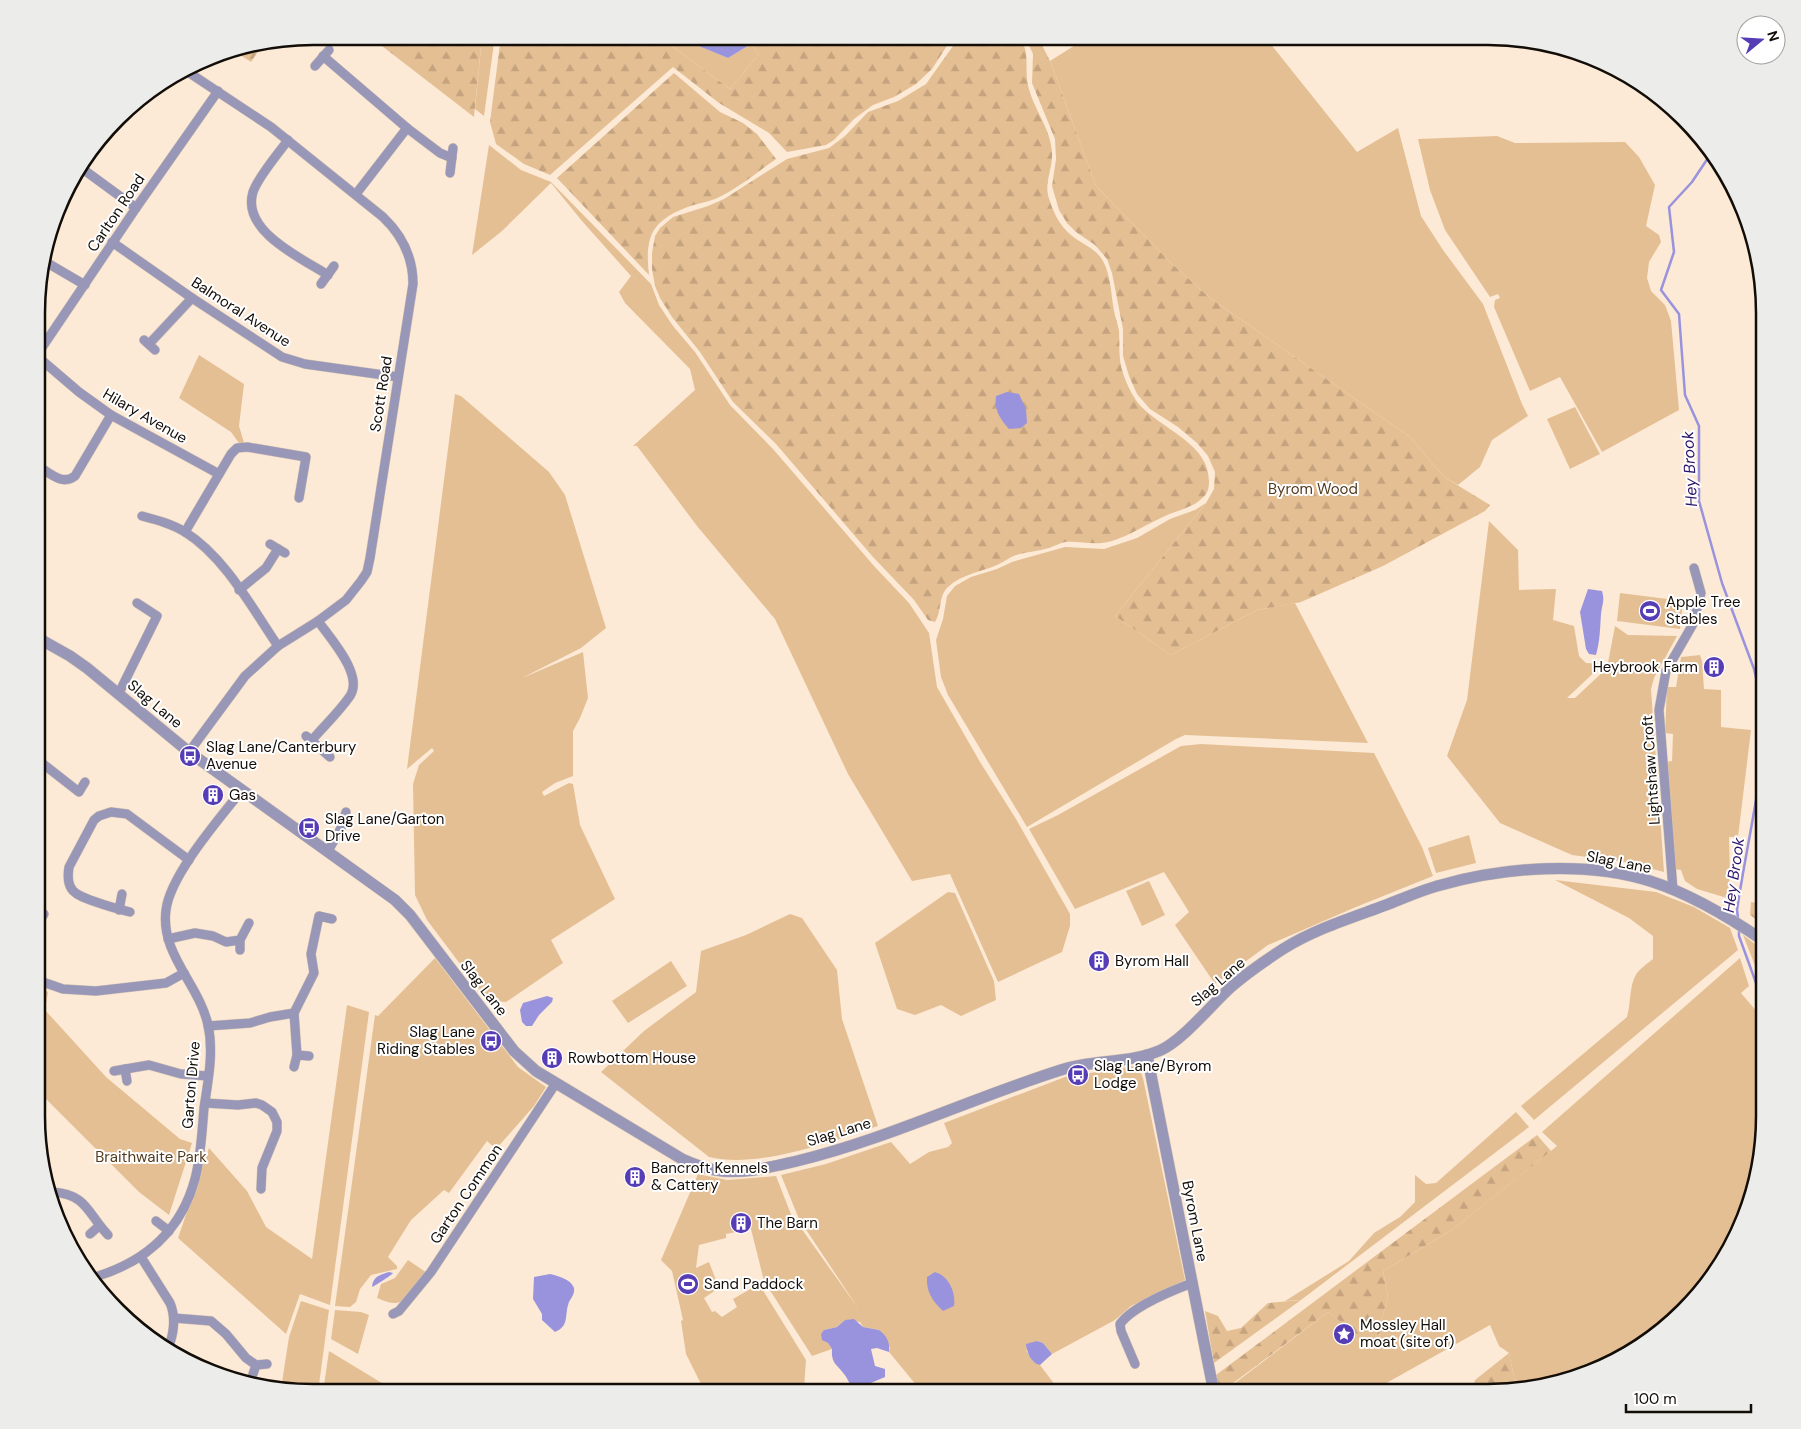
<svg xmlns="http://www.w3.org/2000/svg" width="1801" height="1429" viewBox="0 0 1801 1429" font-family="'DM Sans',sans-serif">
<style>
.green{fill:#e5bf94}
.forest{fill:url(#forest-firs)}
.water{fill:#9993dd}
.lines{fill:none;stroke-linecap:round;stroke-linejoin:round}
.stream{stroke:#9993dd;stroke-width:2.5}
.minor-casing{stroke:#d7c7b5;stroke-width:10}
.tertiary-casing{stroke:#d7c7b5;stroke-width:12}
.minor{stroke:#9997b8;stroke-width:9}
.tertiary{stroke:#9997b8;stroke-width:11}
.labels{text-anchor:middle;stroke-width:4;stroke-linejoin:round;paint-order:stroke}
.street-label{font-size:15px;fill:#130d07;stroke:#fff}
.park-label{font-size:15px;fill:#523a1d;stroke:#fff}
.poi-label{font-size:15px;fill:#130d07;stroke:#fff;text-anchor:start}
.water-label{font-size:16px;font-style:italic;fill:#2b1369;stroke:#fff}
.rim{fill:none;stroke:#130d07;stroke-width:2.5}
</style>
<defs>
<pattern id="forest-firs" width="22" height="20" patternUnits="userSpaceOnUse" patternTransform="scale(1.25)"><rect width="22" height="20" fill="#e5bf94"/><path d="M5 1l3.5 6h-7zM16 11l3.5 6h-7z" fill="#c4a37e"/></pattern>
</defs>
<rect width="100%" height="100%" fill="#fcead6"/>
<g class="green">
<polygon points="482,36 495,36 484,116 475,109"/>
<polygon points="658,36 685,36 696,45 728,58 751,44 759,54 730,89"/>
<polygon points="1088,37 1265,37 1357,152 1398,128 1421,216 1443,250 1483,304 1522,404 1528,416 1492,440 1480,467 1458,485 1444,477 1410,437 1210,298 1172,264 1096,186 1050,61"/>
<polygon points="1497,136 1515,143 1625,142 1639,157 1655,185 1646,226 1659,235 1661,242 1649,262 1647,278 1651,291 1665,305 1671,321 1679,410 1602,452 1560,377 1530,391 1494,307 1495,300 1500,298 1498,294 1490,297 1445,230 1430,190 1418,139"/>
<polygon points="489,145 521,170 551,182 651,284 659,305 673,326 695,352 730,405 773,449 874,566 909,603 929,633 937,687 980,762 1016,819 1070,914 1070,926 1062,952 998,982 950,874 912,881 848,774 775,619 697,526 637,446 633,446 695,390 690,369 625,303 619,292 631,276 582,221 551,183 502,231 472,255"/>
<polygon points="199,355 244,384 239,426 244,443 239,443 231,432 179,398"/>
<polygon points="455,394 461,396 549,472 565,495 606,628 581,648 522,678 583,652 588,698 580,718 573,731 573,776 555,783 542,792 544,796 569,783 573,784 580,825 615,899 551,940 563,963 506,1002 488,1001 427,920 415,895 413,784 419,765 434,751 432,748 407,769"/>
<polygon points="1575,407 1600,454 1570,469 1547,419"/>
<polygon points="1206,503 1115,616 1171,655 1257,610 1295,603 1368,743 1185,735 1176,739 1027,827 948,695 941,677 936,640 943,619 947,596 955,586 971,577 997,569 1012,562 1065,547 1104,549 1137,538 1170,519 1195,510"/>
<polygon points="1489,521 1518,550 1519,590 1556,589 1553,620 1574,626 1579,656 1586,663 1603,664 1567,698 1575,698 1607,668 1615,626 1628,635 1677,636 1654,678 1651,689 1664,872 1625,862 1572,855 1500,823 1447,756 1467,700"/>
<polygon points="1620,593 1683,601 1680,629 1617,621"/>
<polygon points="1700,655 1702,661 1704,689 1721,690 1721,727 1751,730 1738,837 1729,837 1730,877 1727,898 1697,889 1685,881 1681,870 1674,869 1666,762 1672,761 1673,734 1665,733 1667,687 1676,687 1681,657"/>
<polygon points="1201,744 1374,753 1422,847 1433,876 1356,907 1268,945 1215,984 1175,925 1189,912 1164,872 1075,909 1029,829 1058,815 1181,746"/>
<polygon points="1469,835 1476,863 1436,873 1428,848"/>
<path d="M 1555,880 L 1656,892 L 1694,907 L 1730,928 L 1738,950 L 1534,1120 L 1521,1106 L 1627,1017 C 1631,1003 1629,984 1637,973 C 1641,968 1648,963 1653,959 L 1653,936 L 1629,918 Z"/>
<polygon points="1149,881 1165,915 1142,926 1126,891"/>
<polygon points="948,892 955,893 994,981 996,1000 961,1016 941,1005 915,1015 897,1009 875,943"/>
<path d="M 790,914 L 802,918 L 837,970 L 842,1019 L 878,1126 C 830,1142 758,1169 709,1157 L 601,1072 L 644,1031 L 696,992 L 701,951 L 746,935 Z"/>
<polygon points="1743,935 1755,944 1758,947 1764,974 1763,986"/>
<polygon points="435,958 518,1067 546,1087 534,1106 496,1149 487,1141 449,1193 444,1190 411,1220 388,1257 397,1266 397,1269 371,1275 360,1289 356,1302 350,1307 335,1306 375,1015 378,1016"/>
<polygon points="1740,958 1749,986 1741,993 1758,1013 1764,1029 1764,1135 1744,1222 1696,1299 1656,1336 1594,1372 1516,1387 1509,1353 1499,1346 1490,1325 1374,1390 1376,1393 1222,1393 1328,1312 1346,1326 1362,1346 1379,1345 1380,1325 1388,1297 1383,1271 1452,1230 1557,1146 1542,1132"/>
<polygon points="671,961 687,986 628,1023 612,1001"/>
<polygon points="37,985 48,992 45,1010 106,1077 180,1139 192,1143 169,1215 139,1192 37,1090"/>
<polygon points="347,1005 369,1012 330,1305 300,1294 286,1334 178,1238 209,1148 247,1191 266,1227 312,1259"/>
<polygon points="1134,1066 1140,1070 1143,1078 1185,1280 1131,1306 1115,1320 1052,1354 1043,1343 1037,1341 1026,1350 1033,1361 1040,1365 1061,1393 922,1392 889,1352 890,1348 879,1330 863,1327 860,1322 845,1320 837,1327 824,1330 828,1343 832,1349 812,1356 764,1281 751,1229 726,1234 726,1238 699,1245 696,1268 709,1262 719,1288 704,1298 712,1312 715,1311 722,1317 737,1307 733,1299 759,1284 806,1360 804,1388 796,1392 705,1392 686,1354 681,1321 683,1320 672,1271 661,1260 698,1174 727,1180 776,1176 794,1222 796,1221 858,1308 799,1219 781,1175 826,1164 891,1142 910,1164 929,1152 948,1147 952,1143 944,1123 1065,1077"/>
<polygon points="1516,1112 1529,1127 1301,1300 1285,1301 1349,1261 1374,1233 1400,1217 1415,1202 1415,1175 1426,1184 1436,1183"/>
<path d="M 408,1260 L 427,1273 C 420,1281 405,1305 394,1303 C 388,1303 383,1300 377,1298 L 381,1284 L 395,1278 Z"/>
<polygon points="301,1301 329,1310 318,1392 295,1392 281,1389 289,1337"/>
<polygon points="335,1310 361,1312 369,1315 358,1354 331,1339"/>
<polygon points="329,1351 395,1391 395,1392 323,1392"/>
</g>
<g class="forest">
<polygon points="369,36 482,36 474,117"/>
<polygon points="501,36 658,36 730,89 759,54 751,44 757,36 955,37 950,41 932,69 916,84 894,97 873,105 854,119 834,140 826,145 787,152 769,133 719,103 673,67 550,175 524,164 496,144 490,122"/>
<path d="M 962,37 L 1019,37 C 1031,52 1024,68 1028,85 C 1033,109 1051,128 1052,153 C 1053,167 1045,181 1048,195 C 1052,210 1059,225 1071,235 C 1081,244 1096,248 1103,261 C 1111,276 1111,294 1114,311 C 1115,317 1118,324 1119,331 C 1120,346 1118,359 1123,373 C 1126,383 1132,395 1138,403 C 1160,429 1210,443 1209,482 C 1209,487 1208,491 1206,494 C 1195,508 1180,509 1165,516 C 1147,524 1131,535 1112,541 C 1096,546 1081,541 1065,542 C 1060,543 1055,546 1049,548 C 1039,551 1027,552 1016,555 C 1010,557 1004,562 997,565 C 981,572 962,574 948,587 C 938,596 942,612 935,622 L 928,620 L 914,600 L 873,557 L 776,444 L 733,402 L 700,352 L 672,317 L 660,298 L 655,286 L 652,269 L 652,253 L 655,236 L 660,228 L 673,217 L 708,206 L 724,199 L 787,159 L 829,148 L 845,136 L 868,112 L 898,101 L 926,84 L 953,46 Z"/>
<polygon points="1025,37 1038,37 1050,61 1096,186 1172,264 1210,298 1410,437 1444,477 1490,505 1485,511 1383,566 1301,602 1257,610 1171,655 1115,616 1206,503 1214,489 1215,472 1208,456 1197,443 1178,427 1150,409 1137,394 1129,376 1123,356 1123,329 1112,273 1107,259 1095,245 1076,232 1067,223 1059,210 1052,186 1056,159 1055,139 1032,83 1033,54"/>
<polygon points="263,44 251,62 232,50"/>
<path d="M 674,73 L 720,112 L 743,123 L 757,134 L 776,159 C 756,173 737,189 715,199 C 705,203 694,204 685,208 C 650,222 645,239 649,275 L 557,178 Z"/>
<polygon points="1751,902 1764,904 1764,925 1750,915"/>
<polygon points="1537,1135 1551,1151 1452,1230 1383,1271 1388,1297 1380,1325 1379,1345 1362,1346 1346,1326 1328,1312 1220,1393 1216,1375"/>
<polygon points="1301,1300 1214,1363 1205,1311 1218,1316 1227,1331 1241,1328 1268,1303"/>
<polygon points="1509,1353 1516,1387 1488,1393 1472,1393 1475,1380"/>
</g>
<g class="water">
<polygon points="685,36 757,36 751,44 728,58 696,45"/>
<path d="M 1007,392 L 1019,394 L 1026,409 L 1027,423 L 1021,428 L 1009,429 C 1000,419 994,410 996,396 Z"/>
<path d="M 1588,589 L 1602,591 C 1605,601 1602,604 1601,614 C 1600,629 1600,641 1596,655 L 1589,654 L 1586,649 L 1580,612 Z"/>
<polygon points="547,996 553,998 552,1002 539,1015 532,1026 526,1026 522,1022 520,1010 523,1003"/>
<path d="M 389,1272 L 393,1273 C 392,1275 373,1287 372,1287 C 373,1276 380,1275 389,1272 Z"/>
<path d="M 935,1272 C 949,1276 956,1293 954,1306 L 943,1311 C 932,1301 926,1291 927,1277 Z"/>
<path d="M 550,1274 C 558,1276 571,1279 574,1288 C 575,1294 571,1298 569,1302 C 564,1315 570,1326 555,1332 L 542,1320 L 542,1314 L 533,1299 L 534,1277 Z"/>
<path d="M 854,1319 L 863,1327 L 879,1330 C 887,1336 890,1342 889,1352 L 877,1348 L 871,1349 L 875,1366 L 885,1369 L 885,1377 L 866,1385 L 860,1392 C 848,1386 851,1383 844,1374 C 837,1364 831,1364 832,1349 L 828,1343 L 822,1340 L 821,1334 L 824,1330 L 837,1327 L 845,1320 Z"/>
<path d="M 1037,1341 L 1043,1343 L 1052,1354 L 1040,1365 C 1031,1363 1027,1353 1026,1344 Z"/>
</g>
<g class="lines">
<g class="stream">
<polyline points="1712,152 1692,182 1669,207 1674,252 1661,290 1679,314 1685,395 1699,426 1699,501 1722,583 1754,669 1764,712"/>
<path d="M 1738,918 L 1737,910 C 1745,855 1758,800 1764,745"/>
<polyline points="1739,929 1739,936 1764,1005"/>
</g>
<g class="minor-casing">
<g id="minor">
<polyline points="323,56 407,128 440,153 452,158"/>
<polyline points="315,66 329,50"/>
<path d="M 188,72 L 271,127 L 383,217 C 403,236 413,257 413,284 L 370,558 L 367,572 L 361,581 L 346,600 L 318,621 L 278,646 L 245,676 L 189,752"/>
<path d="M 288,140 C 278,154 258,177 253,192 C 241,231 301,258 328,275"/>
<polyline points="80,167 136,208"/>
<polyline points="450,173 453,148"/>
<polyline points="356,194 407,128"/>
<polyline points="112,242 192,298 282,357 305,364 398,377"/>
<polyline points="44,261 85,285"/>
<polyline points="321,284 334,266"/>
<polyline points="144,340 155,350"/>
<polyline points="149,344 192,298"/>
<polyline points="39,352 136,208 218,91"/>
<polyline points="38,357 79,392 111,415 219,474"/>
<path d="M 38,466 C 50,473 62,486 75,476 L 111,415"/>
<path d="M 142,516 C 157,520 172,524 185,532 C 225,557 252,608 278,646"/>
<polyline points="185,532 231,454 237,448 247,447 306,457 299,498"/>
<polyline points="270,544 285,553"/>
<polyline points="239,590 266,568 278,549"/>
<polyline points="119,693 157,616 137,603"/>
<polyline points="306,736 330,757"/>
<path d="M 312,740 C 324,726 339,712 350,696 C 364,675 330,638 318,621"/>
<polyline points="38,760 79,792 85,782"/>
<polyline points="328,851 341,828 346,812"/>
<polyline points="1673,890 1659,710 1666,671 1693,624 1701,593 1694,568"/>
<polyline points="119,910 122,894"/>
<path d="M 130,912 C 118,909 107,906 96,902 C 75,895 65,891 69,867 L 94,820 L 99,816 L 111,812 L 127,814 L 189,860"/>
<polyline points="37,925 44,914"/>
<polyline points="168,939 195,933 213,936 226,942 240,940 249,923"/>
<polyline points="240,950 240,940"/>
<polyline points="37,980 63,989 96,991 166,983 184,973"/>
<polyline points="294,1013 297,1055"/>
<polyline points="208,1026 250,1023 270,1017 294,1013 314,973 311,954 319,916 332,919"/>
<polyline points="294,1067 297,1055 309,1056"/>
<polyline points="125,1069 127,1081"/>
<polyline points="114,1071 149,1065 181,1074 208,1076"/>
<polyline points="205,1103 238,1105 256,1103 262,1105 272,1112 277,1122 277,1131 262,1168 261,1189"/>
<path d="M 52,1192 C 87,1194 87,1213 108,1235"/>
<polyline points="156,1221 169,1231"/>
<polyline points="90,1234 99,1226"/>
<path d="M 141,1257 L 170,1303 C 176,1317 174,1334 168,1348"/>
<path d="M 95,1277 C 145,1262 181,1231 195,1179 C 201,1156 202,1131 204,1108 C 208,1081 214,1052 208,1025 C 199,984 160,954 166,910 C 170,875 220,818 242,790"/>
<polyline points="393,1314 399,1311 431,1272 556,1083"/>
<polyline points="174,1318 211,1321 226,1334 246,1358 256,1365 253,1374"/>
<path d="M 1135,1364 L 1121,1331 L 1120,1324 C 1133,1306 1171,1291 1192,1283"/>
<polyline points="256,1365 267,1364"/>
</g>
</g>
<g class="tertiary-casing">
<g id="tertiary">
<path d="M 38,638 L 70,656 L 87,668 L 189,752 L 395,900 L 410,915 L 514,1051 L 536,1071 L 682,1159 C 693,1164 704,1168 715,1170 C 742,1175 771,1167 797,1161 C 888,1139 974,1097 1064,1069 C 1094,1060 1132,1063 1161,1050 C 1183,1040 1212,1004 1231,987 C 1247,973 1266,960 1283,949 C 1315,929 1351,918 1386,905 C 1404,898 1422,890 1441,885 C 1505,867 1586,861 1650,881 C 1691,894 1729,917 1764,941"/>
<polyline points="1147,1055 1214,1393"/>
</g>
</g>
<use href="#minor" class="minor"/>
<use href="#tertiary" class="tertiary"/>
</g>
<defs>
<g id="stadium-disc" transform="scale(1.125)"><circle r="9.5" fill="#573db5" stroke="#fff"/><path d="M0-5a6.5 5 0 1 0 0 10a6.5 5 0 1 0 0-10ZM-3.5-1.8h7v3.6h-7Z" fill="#fff"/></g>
<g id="building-disc" transform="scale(1.125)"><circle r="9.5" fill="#573db5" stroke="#fff"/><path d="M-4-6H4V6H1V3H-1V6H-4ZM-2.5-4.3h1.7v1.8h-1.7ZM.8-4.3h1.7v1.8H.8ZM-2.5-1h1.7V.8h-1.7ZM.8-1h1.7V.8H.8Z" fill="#fff"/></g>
<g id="bus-disc" transform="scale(1.125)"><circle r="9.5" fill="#573db5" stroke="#fff"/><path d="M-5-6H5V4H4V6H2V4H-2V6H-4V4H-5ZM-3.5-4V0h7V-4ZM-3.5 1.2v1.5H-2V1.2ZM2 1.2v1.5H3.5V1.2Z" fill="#fff"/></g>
<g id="sight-disc" transform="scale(1.125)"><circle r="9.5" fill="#573db5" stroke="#fff"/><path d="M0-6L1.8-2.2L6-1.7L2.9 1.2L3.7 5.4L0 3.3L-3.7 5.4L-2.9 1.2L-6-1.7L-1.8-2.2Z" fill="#fff"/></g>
</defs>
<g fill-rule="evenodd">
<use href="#stadium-disc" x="1650" y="611"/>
<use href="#building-disc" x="1714" y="667"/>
<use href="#bus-disc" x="190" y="756"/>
<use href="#building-disc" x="213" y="795"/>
<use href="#bus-disc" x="309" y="828"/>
<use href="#building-disc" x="1099" y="961"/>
<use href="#bus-disc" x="491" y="1041"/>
<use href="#building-disc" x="552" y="1058"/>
<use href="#bus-disc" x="1078" y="1075"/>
<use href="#building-disc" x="635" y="1177"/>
<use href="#building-disc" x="741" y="1223"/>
<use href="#stadium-disc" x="688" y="1284"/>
<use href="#sight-disc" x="1344" y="1334"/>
</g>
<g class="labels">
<g class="street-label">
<text transform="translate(116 213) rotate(-56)" y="5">Carlton Road</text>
<text transform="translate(241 312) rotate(33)" y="5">Balmoral Avenue</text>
<text transform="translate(381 394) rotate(-81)" y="5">Scott Road</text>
<text transform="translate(145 416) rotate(30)" y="5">Hilary Avenue</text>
<text transform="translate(155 704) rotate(40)" y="5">Slag Lane</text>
<text transform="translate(1651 770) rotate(-94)" y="5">Lightshaw Croft</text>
<text transform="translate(1619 862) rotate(11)" y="5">Slag Lane</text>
<text transform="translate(1218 982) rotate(-41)" y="5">Slag Lane</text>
<text transform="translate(484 988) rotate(52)" y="5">Slag Lane</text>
<text transform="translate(191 1085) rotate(-85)" y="5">Garton Drive</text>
<text transform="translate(839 1132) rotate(-17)" y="5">Slag Lane</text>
<text transform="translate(466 1194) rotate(-56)" y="5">Garton Common</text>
<text transform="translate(1195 1221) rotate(79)" y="5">Byrom Lane</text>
</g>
<g class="park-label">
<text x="1313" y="494">Byrom Wood</text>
<text x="151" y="1162">Braithwaite Park</text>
</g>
<g class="poi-label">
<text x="1666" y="607">Apple Tree<tspan x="1666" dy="17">Stables</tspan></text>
<text x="1698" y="672" text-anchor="end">Heybrook Farm</text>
<text x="206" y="752">Slag Lane/Canterbury<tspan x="206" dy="17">Avenue</tspan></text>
<text x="229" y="800">Gas</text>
<text x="325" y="824">Slag Lane/Garton<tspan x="325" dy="17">Drive</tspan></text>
<text x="1115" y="966">Byrom Hall</text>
<text x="475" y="1037" text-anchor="end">Slag Lane<tspan x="475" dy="17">Riding Stables</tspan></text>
<text x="568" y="1063">Rowbottom House</text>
<text x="1094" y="1071">Slag Lane/Byrom<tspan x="1094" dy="17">Lodge</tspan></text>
<text x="651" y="1173">Bancroft Kennels<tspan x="651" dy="17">&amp; Cattery</tspan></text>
<text x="757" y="1228">The Barn</text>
<text x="704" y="1289">Sand Paddock</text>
<text x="1360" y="1330">Mossley Hall<tspan x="1360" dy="17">moat (site of)</tspan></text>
</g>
<g class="water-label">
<text transform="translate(1689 469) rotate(-93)" y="6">Hey Brook</text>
<text transform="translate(1733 875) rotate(-82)" y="6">Hey Brook</text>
</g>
</g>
<path d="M0 0H1801V1429H0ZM313 45H1488A268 268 0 0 1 1756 313V1116A268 268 0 0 1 1488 1384H313A268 268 0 0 1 45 1116V313A268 268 0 0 1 313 45Z" fill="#ececeb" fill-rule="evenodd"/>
<path class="rim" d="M313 45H1488A268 268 0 0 1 1756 313V1116A268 268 0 0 1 1488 1384H313A268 268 0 0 1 45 1116V313A268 268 0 0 1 313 45Z"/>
<g transform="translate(1761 40) rotate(72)"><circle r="24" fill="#ffffff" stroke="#a19e9c"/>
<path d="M0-4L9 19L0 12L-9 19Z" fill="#573db5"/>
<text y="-8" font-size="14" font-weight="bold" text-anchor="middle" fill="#130d07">N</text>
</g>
<path d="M1626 1404v8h125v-8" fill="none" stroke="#130d07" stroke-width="2.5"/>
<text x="1634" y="1404" font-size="15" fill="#130d07" stroke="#ffffff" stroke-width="4" paint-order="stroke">100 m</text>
</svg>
